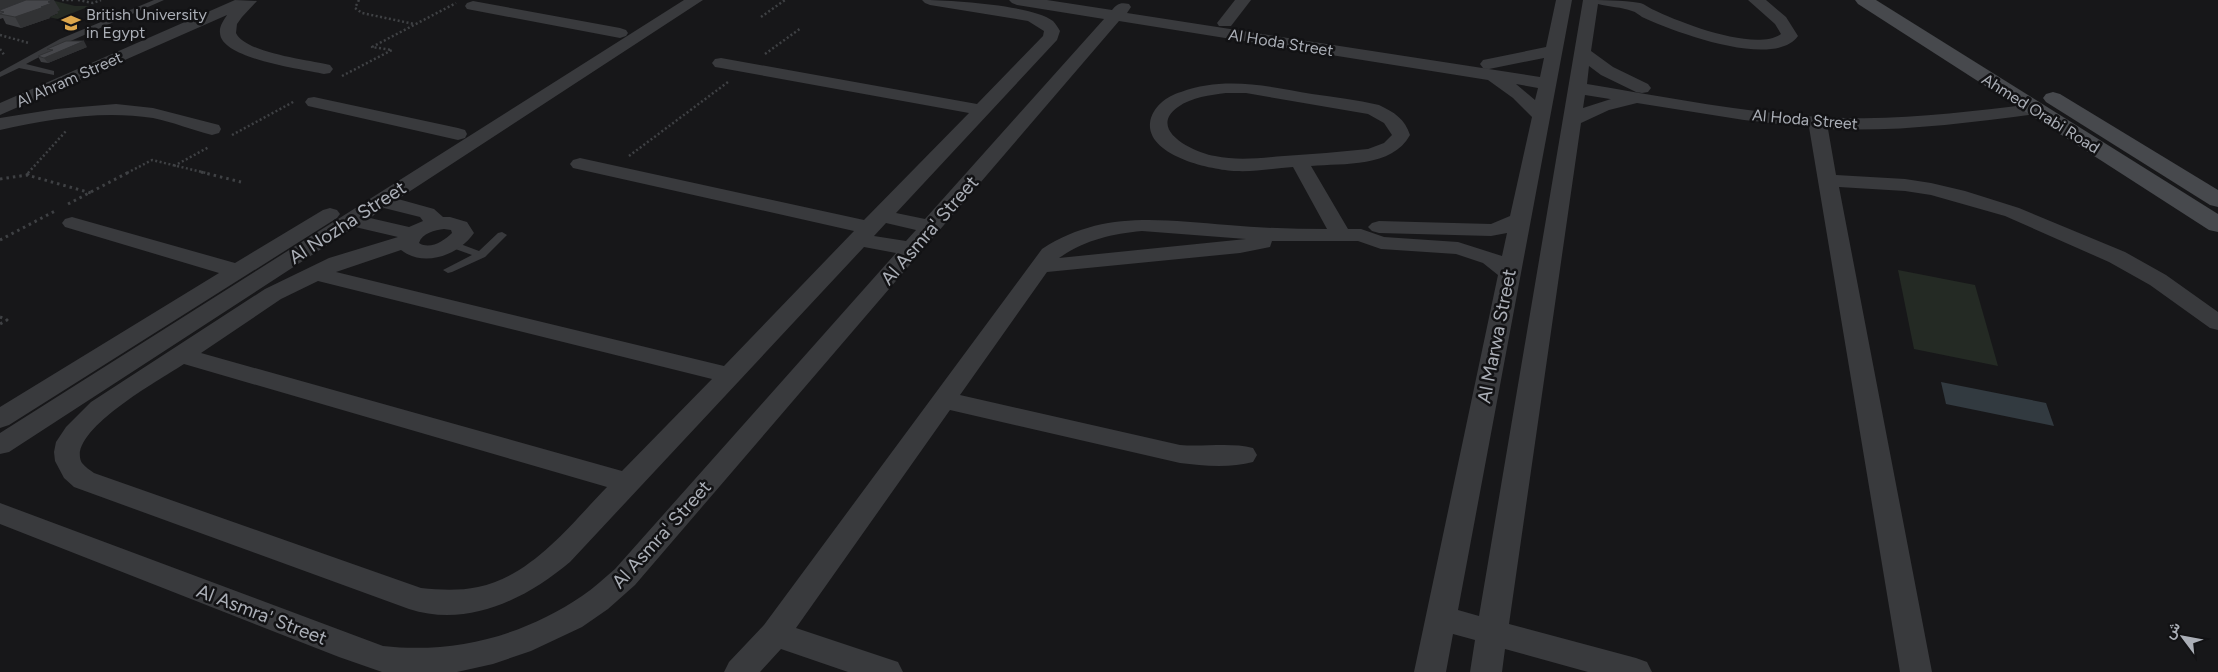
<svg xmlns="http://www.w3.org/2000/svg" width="2218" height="672" viewBox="0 0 2218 672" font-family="Figtree,Vazirmatn,sans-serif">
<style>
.green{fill:#242a24}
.water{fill:#323a40}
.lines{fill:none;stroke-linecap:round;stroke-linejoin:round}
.path-far1{stroke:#3f4144;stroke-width:2.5;stroke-dasharray:2 2.5;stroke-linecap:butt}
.path{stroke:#3f4144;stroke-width:3;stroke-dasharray:2.5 4;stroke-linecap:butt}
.lane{fill:#393a3d;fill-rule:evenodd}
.street{fill:#393a3d;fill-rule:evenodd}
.secondary{fill:#47494d;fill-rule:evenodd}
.wall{fill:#3c3d40}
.shaded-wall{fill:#313234}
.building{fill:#46474b;stroke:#313234}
.labels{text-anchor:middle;stroke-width:5;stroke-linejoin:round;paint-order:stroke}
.far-poi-label{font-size:16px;fill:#abafb7;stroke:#121214;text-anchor:start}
.far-street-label{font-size:16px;fill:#abafb7;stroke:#121214}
.street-label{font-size:19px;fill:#abafb7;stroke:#121214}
</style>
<rect width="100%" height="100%" fill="#171719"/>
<g class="green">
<polygon points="51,0 75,6 90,6 58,19 48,17 57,14"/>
<polygon points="1898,270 1975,285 1998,366 1914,349"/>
</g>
<polygon class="water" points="1941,382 2046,403 2054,426 1946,404"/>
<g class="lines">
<g class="path-far1">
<polyline points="62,0 73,0"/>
<polyline points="78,0 93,3 101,0"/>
<polyline points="359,0 355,8 362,13 414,24"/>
<polyline points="761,17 785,0"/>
<polyline points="0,35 29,43"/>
<polyline points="0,49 5,56"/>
<polyline points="765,54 801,28"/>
<polyline points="342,76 392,50 372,47 456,3"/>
<polyline points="232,135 295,101"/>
<polyline points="629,156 728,82"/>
<polyline points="174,166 209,147"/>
<polyline points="28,173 66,131"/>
<polyline points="127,173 152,160 206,173"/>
</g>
<g class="path">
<polyline points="201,172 241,182"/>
<polyline points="27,175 30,172"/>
<polyline points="0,179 27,175 91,193"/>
<polyline points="68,204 129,172"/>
<polyline points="0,240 55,211"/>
<polyline points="0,317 7,320 0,324"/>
</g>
<g class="lane">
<polygon points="154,0 164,0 66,43 26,64 54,71 54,75 19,68 0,77 0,72 60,39"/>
<polygon points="502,232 507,235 485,257 452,272 448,273 443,270 472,255 447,246 446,244 447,242 455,242 479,251 498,233"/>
</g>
<g class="street">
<path d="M 235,0 L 257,1 L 242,17 L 237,24 L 236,33 C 245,53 309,60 330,65 L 333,69 L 330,73 L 324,74 C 303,69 221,59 220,33 C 219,26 224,20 227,15 L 0,115 L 0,103 Z"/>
<path d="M 684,0 L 703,0 L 398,199 L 434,209 L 443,217 L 450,217 L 467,222 L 474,233 C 459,255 424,268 401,250 L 336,272 L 724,366 L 854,231 L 573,168 L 570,164 L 573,160 L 580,158 L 864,220 L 969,113 L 721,68 L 715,67 L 712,63 L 715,59 L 721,58 L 977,104 L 1043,36 L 1044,31 L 1028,21 L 930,5 L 925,3 L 922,0 C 949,0 1033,5 1053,21 C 1056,24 1058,28 1060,31 L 1057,40 L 896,213 L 925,219 L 1104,19 L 1017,5 L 1012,3 L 1009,0 L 1047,0 L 1112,10 C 1117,4 1120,2 1129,4 L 1131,7 L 1127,13 L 1540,77 L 1544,58 L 1489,69 L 1483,68 L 1480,64 L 1483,60 L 1546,47 L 1556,0 L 1572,0 L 1458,610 L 1479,616 L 1583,0 C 1602,0 1622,0 1640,3 C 1645,4 1649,8 1654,10 C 1681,23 1755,52 1781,34 L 1775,24 L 1748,0 L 1766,0 L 1786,17 L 1798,36 C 1774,70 1672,31 1642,17 C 1639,15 1636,12 1632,11 C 1622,7 1609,7 1598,4 L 1591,51 L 1613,67 L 1648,84 L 1651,88 L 1648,92 L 1642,93 L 1636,92 L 1601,75 L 1589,66 L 1587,84 C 1672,98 1759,116 1846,118 C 1909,120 1972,111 2035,104 L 2041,105 L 2044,109 L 2041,113 L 2035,114 C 1966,123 1897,132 1828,129 L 1836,175 L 1905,179 L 1931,183 L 1965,191 L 2019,208 L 2125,252 L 2166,275 L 2218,312 L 2218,330 L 2210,328 L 2150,285 L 2109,262 L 2005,216 L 1931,195 L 1905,191 L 1839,187 L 1932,672 L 1900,672 L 1809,127 L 1744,120 L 1637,103 L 1609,110 L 1581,123 L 1509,624 L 1636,658 L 1647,662 L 1652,672 L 1588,672 L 1505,649 L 1502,672 L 1470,672 L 1475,640 L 1453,634 L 1446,672 L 1414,672 L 1498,275 L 1483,263 L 1456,254 L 1381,249 L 1358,241 L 1272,241 L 1270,247 L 1240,253 L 1047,272 L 960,395 L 1180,445 C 1204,447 1231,442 1253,448 L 1257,455 L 1253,462 C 1231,468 1203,466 1180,463 L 950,410 L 796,628 L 898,662 L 903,672 L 848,672 L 781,649 L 760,672 L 724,672 L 729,662 L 764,625 L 1042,249 C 1102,210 1160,220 1228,225 C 1261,228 1294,229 1327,229 L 1293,167 C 1274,168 1255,172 1236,171 C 1211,170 1147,156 1150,123 C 1152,107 1167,96 1181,92 C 1224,76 1268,86 1312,94 C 1334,97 1357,100 1379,105 C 1394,112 1405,119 1410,135 C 1392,168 1344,163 1311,166 L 1348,229 L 1361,229 L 1384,237 L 1458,242 L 1502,256 L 1507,233 L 1491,236 L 1379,233 L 1372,231 L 1368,227 L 1372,223 L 1379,221 L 1491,224 L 1510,216 L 1532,117 L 1513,98 L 1488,80 L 1119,21 L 635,585 L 608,609 L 582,627 L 531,651 L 493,664 L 457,672 L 382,672 L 339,657 L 0,524 L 0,503 L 383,646 C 454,654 523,636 582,596 C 594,588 604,578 615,569 L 896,253 L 864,247 L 570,562 C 526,599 468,628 409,609 L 74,487 L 64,478 L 55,461 L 54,452 L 56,442 L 66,427 L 91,402 L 265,289 L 329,258 L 398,237 L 355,227 L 9,452 L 0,454 L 0,433 ZM 1516,84 L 1538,88 L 1535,100 ZM 1226,93 L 1246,93 L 1368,114 L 1384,123 L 1392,135 L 1384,143 L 1368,149 C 1340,152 1312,154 1284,156 C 1260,158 1238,161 1215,156 C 1195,153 1146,130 1178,107 C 1192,97 1210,95 1226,93 ZM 1585,95 L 1610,99 L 1611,99 L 1583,108 ZM 384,208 L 420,217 L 423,221 L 409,227 L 370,218 ZM 886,223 L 916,230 L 906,241 L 874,236 ZM 444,229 L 451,230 L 452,233 C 444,241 430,250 419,243 C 422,233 435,230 444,229 ZM 1142,231 L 1246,239 L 1059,258 C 1085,240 1111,234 1142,231 ZM 318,281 L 712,379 L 622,471 L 201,353 L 281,299 ZM 184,364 L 607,487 C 571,524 532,576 478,587 C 459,591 440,590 421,588 L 94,473 C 90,470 85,467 82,463 C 64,432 163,378 184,364 Z"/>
<polygon points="1235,0 1251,0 1231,26 1219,26 1217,23"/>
<polygon points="473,1 620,28 626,30 628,33 626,36 620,38 467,9 465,6 467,3"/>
<polygon points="314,97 458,128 465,130 467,134 465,138 458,140 308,106 305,102 308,98"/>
<path d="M 116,104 L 153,108 L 219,125 L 221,129 L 219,133 L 212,135 C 192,130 173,122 153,118 C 102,110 49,119 0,130 L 0,118 L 56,109 Z"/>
<polygon points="330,208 337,210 340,214 337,218 9,425 0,428 0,407 219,273 65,227 62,223 65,219 72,217 79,219 235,263 323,210"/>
</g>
<g class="secondary">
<polygon points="1855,0 1876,0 2218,214 2218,232 2209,230 1858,4"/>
<polygon points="2053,92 2060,94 2218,190 2218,207 2210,205 2046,102 2043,98 2046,94"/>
</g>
</g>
<g class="wall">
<polygon points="0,0 60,10 57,11 58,13 49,17 50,18 21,28 6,24 3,18 0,19"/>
<polygon points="87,47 48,63 41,62 38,56 49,52 47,49"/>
</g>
<g class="shaded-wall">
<polygon points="0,0 40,0 4,12 0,11"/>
<polygon points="52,0 54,0 60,10 57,11 58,13 49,17 50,18 21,28 15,17 41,7 48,2"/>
<polygon points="84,41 87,47 48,63 44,58"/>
</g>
<g class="building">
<polygon points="26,0 52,0 48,2 52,3 41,7 44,7 15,17 0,14 4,12 0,11 0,10"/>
<polygon points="66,41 84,41 44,58 38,56 53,50 47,49"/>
</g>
<defs>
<g id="university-bare" transform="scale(1.5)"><path d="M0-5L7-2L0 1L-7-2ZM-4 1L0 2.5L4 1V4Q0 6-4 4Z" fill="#dca64c" stroke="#121214" stroke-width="2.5" paint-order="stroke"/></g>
</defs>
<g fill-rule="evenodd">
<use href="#university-bare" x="71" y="23"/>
</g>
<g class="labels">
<g class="far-poi-label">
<text x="86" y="20">British University<tspan x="86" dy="18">in Egypt</tspan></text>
</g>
<g class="far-street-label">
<text transform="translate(1281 42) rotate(9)" y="6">Al Hoda Street</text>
<text transform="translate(69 79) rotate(-24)" y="6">Al Ahram Street</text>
<text transform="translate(2041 113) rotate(32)" y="6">Ahmed Orabi Road</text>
<text transform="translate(1805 119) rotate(5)" y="6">Al Hoda Street</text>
</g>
<g class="street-label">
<text transform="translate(347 222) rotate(-33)" y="7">Al Nozha Street</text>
<text transform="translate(929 230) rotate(-49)" y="7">Al Asmra' Street</text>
<text transform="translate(1496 336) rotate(-79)" y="7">Al Marwa Street</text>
<text transform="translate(661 534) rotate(-48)" y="7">Al Asmra' Street</text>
<text transform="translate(262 614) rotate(21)" y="7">Al Asmra' Street</text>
</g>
</g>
<g transform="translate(2183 637) rotate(302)" stroke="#121214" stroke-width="4" paint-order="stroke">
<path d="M0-4L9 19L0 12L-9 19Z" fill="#abafb7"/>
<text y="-8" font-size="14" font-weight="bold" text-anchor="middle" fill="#abafb7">ش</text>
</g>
</svg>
